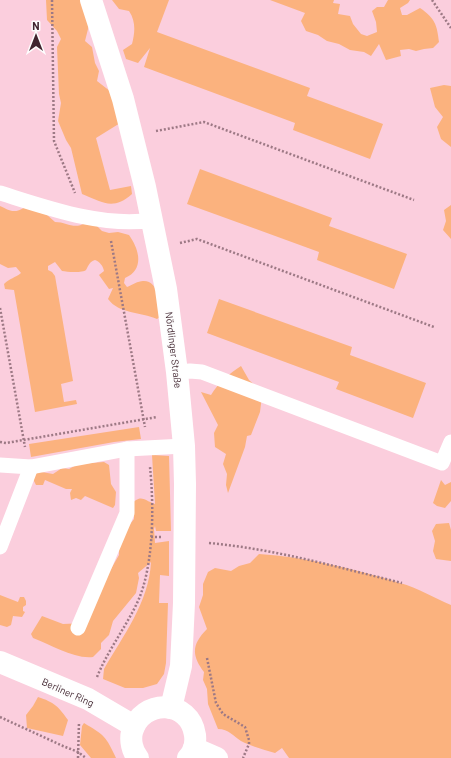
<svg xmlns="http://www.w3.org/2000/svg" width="451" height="758" viewBox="0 0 451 758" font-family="Barlow,sans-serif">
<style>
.green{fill:#fbb27e}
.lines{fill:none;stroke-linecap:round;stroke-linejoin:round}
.path{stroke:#9d7985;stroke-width:2.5;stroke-dasharray:2 2;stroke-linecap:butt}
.service{stroke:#fff;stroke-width:15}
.minor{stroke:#fff;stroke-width:22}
.tertiary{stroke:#fff;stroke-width:22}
.labels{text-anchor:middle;stroke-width:3.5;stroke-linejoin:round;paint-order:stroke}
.street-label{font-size:10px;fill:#40252f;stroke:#fdfdfd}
</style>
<rect width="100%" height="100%" fill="#fbcedd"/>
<g class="green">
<path d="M 46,0 L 87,0 L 89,25 L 85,41 L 92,47 L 95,63 L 99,71 L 97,81 L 115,95 L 125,120 L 96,138 L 110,190 L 131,186 L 132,194 C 113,211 102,202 82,194 L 71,148 L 66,140 L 58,121 L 61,103 L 59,94 L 57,47 L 61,39 L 57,31 L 47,20 Z"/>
<path d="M 112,0 L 169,0 L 157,32 L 310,88 L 307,96 L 383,124 L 370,159 L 293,130 L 295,123 L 144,67 L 150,48 L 138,63 L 126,59 L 123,50 L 132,44 C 135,33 136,21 129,11 L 119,9 Z"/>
<path d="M 270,0 L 334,0 L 333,3 L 340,4 L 338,14 L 350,16 L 353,24 L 361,34 L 367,36 L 377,32 L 376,22 L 372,11 L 377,7 L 384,7 L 388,0 L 410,0 L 408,3 L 400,8 L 402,15 L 407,15 L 420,8 C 435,18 437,25 439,42 L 433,48 L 424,49 L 416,51 L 409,49 L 400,50 L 401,56 L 386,60 L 379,44 L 371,56 L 364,52 L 350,50 L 339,44 L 327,41 L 318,35 L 306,31 L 301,21 L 305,13 Z"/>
<polygon points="444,85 451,86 451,147 441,139 437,127 443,117 435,107 430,88"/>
<polygon points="200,169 332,218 329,226 407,254 394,289 317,260 319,252 187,204"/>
<polygon points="451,205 451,239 443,230 446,221 444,210"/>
<path d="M 0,206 C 11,211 14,214 25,207 L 46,214 L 55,222 C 67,222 74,230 85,223 L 97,226 L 102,231 L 109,233 L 118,232 L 129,235 C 139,249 145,269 125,278 L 124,283 L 127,287 C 132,285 138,281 143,281 C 159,280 160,305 161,316 L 157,319 C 141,312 119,314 108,299 L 113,288 L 109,289 L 99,275 L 104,271 C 103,266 100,262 95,260 C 89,262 89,265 86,270 C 83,273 67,272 62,271 L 55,262 L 48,266 L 48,270 L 52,272 L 55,276 L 73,381 L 61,384 L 64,402 L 76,400 L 77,404 L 35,412 L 14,290 L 5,289 L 4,284 C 10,278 15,278 21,273 L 16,267 L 8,268 L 0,264 Z"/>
<polygon points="219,299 352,347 350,355 426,383 413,418 336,389 339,382 207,333"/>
<path d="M 241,366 L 249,380 L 257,387 L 262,396 L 260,412 L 251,435 L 247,436 L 245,447 L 228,493 L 226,485 L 227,474 L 223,464 L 226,454 L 215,447 L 214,433 L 218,425 L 201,392 L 211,395 C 219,382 229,374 241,366 Z"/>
<polygon points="139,427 141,439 114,442 31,457 29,444"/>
<path d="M 152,455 L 169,456 L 171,531 L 156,531 L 155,526 L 154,529 L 155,543 L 169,541 L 169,576 L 160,575 L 159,603 L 168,603 L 166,663 L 164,674 L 157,684 L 143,688 L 125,688 L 103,679 L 104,669 C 123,636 149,602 151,562 L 138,573 L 139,578 L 136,593 L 113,621 L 109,635 L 101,643 L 101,649 L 93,657 C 73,659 52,645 33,638 L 31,634 L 42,616 L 63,624 L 85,623 L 104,581 L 119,555 L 119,538 L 134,519 L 134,508 L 131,504 C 142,494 143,500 155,504 Z"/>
<polygon points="104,462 109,465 111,484 116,492 115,505 113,508 85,496 81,500 76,498 71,500 70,493 72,489 66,489 45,480 43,485 36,485 33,479 36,471 53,474 62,468 69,469 78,464"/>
<polygon points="441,480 445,485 451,482 451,501 445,508 437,506 433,503"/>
<polygon points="449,523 451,530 451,561 436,559 433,551 435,541 432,531 436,524"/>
<path d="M 259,554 C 306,557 355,569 400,583 C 418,588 434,598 451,605 L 451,758 L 289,758 L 282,748 L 275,753 C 264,750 251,746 241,741 C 233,736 229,729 218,729 L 208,704 L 207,689 L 203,680 L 204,672 C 191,655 192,644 207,629 L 199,607 L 203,595 L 203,584 L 208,572 L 215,568 L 231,571 L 239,566 L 250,563 Z"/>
<polygon points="0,595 18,602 20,597 24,597 26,601 26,605 23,607 23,611 25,612 22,617 13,616 11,625 7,627 0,625"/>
<path d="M 38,697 C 54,702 59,707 68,720 L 63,736 L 27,728 L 26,715 L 33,706 Z"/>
<path d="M 84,723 C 104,735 106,736 116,758 L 91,758 L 80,745 L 82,726 Z"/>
</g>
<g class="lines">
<g class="path">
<polyline points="52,0 54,141 75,193"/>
<polyline points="432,0 451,28"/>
<polyline points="156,131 204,122 414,200"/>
<polyline points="111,241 145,427"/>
<polyline points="180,243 197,239 434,327"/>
<polyline points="0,308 25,447"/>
<polyline points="0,442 6,443 157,417"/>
<polyline points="151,537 161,537"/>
<path d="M 209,543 C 275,549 337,567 402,583"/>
<polyline points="207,658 216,703 223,714 245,727 249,740 249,744 243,758"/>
<path d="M 97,677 C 108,650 126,627 138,601 C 154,565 154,506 150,467"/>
<polyline points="0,717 63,746 78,752 86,758"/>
<polyline points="78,758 79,722"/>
</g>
<g class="service">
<path d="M 0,193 C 48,208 103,228 153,220"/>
<polyline points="177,372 190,371 202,372 442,463 451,442"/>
<polyline points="0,465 31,467 127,449 184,446"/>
<polyline points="0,547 31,467"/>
<polyline points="78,628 127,513 127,449"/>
</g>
<g class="minor">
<polyline points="91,0 123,99 145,187 166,289 177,372 184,446 185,484 184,603 181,666 171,708"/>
<polyline points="0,662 88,699 134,726"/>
<path d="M 138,758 C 132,751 130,740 132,732 C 142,698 190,699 195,735 C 196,743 194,752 188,758"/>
</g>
<polyline class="tertiary" points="194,748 217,758"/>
</g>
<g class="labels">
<g class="street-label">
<text transform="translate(174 350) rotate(83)" y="4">Nördlinger Straße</text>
<text transform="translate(68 692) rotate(24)" y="4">Berliner Ring</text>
</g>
</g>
<g transform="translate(36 36)" stroke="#fdfdfd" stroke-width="3" paint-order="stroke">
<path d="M0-3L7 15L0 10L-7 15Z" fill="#40252f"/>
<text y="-6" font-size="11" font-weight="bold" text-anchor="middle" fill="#40252f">N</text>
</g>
</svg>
